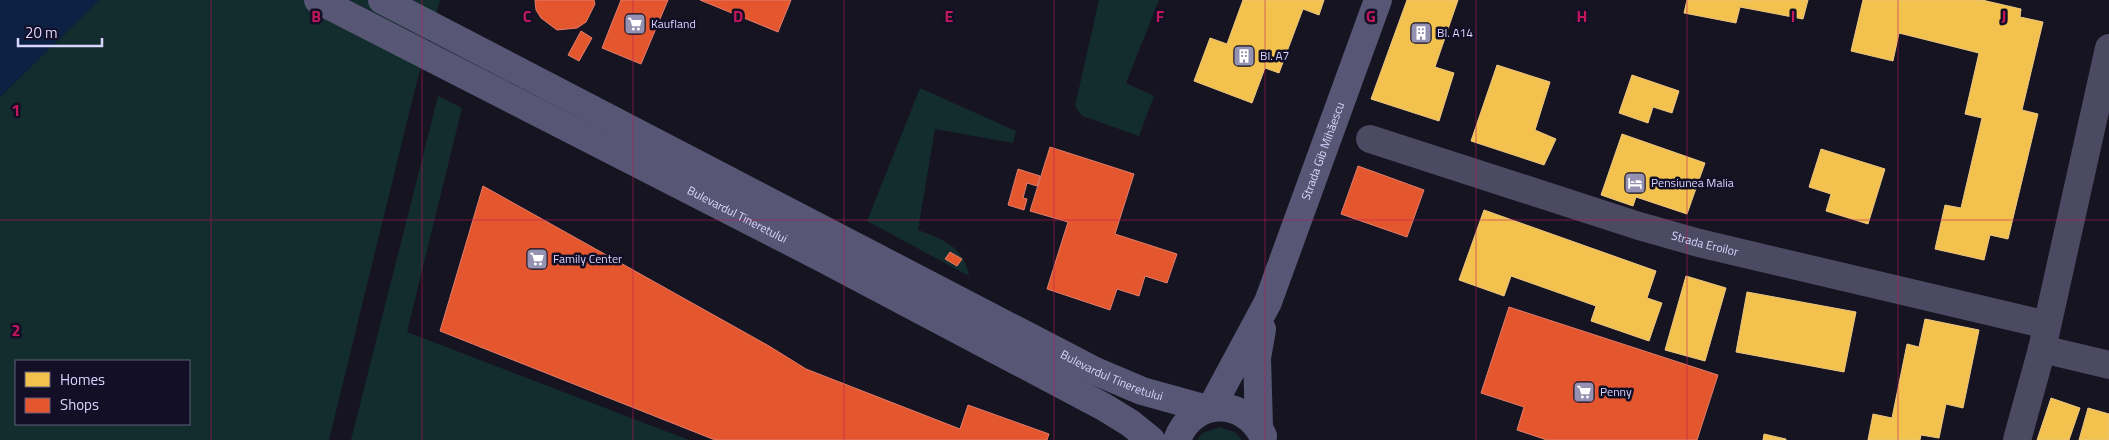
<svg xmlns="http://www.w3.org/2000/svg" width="2109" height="440" viewBox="0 0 2109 440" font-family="'Titillium Web',sans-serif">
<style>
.green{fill:#132c2d;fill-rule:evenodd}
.water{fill:#0d2144}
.homes{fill:#f2c14e;stroke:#ebc783}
.shops{fill:#e4572e;stroke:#e17d6d}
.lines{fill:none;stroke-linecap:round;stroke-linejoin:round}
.street{stroke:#4b4a62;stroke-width:28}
.secondary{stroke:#575674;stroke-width:28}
.grid{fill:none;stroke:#c2185b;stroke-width:1;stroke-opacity:0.55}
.labels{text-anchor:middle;stroke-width:5;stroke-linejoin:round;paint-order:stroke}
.poi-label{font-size:12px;fill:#dad5ff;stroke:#130f26;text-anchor:start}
.street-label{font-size:12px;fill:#dad5ff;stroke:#130f26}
.grid-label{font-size:16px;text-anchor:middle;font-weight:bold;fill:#c2185b;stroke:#130f26;stroke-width:5;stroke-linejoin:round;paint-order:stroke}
</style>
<rect width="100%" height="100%" fill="#161421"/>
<g class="green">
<path d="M 99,0 L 440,0 L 416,85 L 329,440 L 0,440 L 0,97 ZM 16,361 L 189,361 L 189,424 L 16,424 Z"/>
<polygon points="1099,0 1159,0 1126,83 1154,96 1139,136 1082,116 1075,106"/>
<path d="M 920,88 L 1016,131 L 1013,143 L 935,129 L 918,230 C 943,239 964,247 969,276 L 867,221 Z"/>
<polygon points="438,96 462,108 407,332 689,440 351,440"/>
<polygon points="1219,427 1235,432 1242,440 1197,440 1203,433"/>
</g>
<polygon class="water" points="0,0 99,0 0,97"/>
<g class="homes">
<polygon points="1243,0 1324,0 1319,15 1303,9 1279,73 1265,68 1252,103 1194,81 1210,38 1227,44"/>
<polygon points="1407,0 1458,0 1435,67 1454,73 1439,121 1371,99"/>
<polygon points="1687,0 1808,0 1803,19 1740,7 1736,23 1684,13"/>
<polygon points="1863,0 1982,0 2021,9 2020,17 2043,22 2022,110 2038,114 2008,239 1990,235 1984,260 1935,249 1945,205 1961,208 1982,118 1965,114 1979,53 1899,33 1893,61 1851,51"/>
<polygon points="1497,65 1550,82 1535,130 1556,139 1544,165 1471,141"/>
<polygon points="1632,75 1679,91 1672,113 1653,107 1648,123 1619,113"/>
<polygon points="1622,134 1705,163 1687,214 1636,197 1633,206 1601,195"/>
<polygon points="1821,149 1885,169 1868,224 1826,211 1831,194 1809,187"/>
<polygon points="1484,210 1656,271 1647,298 1662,303 1649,341 1591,321 1596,306 1511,276 1504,296 1459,280"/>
<polygon points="1686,276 1726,288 1705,361 1665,350"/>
<polygon points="1747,292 1856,312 1844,372 1736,352"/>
<polygon points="1925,319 1979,330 1963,408 1946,404 1939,438 1921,435 1920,440 1868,440 1873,414 1892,418 1907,344 1919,347"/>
<polygon points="2051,398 2080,408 2069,440 2037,440"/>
<polygon points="2088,408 2109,414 2109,440 2079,440"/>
<polygon points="1764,434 1786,439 1786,440 1763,440"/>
</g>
<g class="shops">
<polygon points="535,0 594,0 595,4 586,22 577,28 557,30 541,18 536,10"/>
<polygon points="621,0 668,0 641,64 602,48"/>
<polygon points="700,0 791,0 778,32"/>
<polygon points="581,31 592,38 579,61 568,55"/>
<polygon points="1050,147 1134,174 1115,234 1177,254 1167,283 1145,276 1139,296 1117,289 1110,310 1047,289 1068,222 1030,211"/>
<polygon points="1358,166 1424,190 1407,237 1341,214"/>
<polygon points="1018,169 1040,176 1037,186 1027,183 1023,198 1027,199 1024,210 1008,205"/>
<polygon points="483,186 769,346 806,369 960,429 968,405 1049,434 1047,440 715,440 440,331"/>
<polygon points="950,252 962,259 957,266 945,259"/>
<polygon points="1509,307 1718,375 1697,440 1547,440 1517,430 1524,407 1481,393"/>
</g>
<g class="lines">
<g class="street">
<path id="s1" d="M 1370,139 L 1639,226 L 1699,243 L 2047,325"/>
<polyline points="2042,349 2109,365"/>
<polyline points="2017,440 2042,349 2109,48"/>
</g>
<g class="secondary">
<path id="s2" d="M 318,0 L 822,258 L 1104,407 L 1130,423 L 1151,440"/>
<path id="s3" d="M 382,0 L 1095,371 L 1142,391 L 1207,409"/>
<path id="s4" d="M 1211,408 L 1268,302 L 1378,0"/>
<polyline points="1259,427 1257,358 1262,329"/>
<path d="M 1177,440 C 1192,398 1244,397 1263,436"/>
</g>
</g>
<path class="grid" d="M 211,0 L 211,440M 422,0 L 422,440M 633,0 L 633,440M 844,0 L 844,440M 1054,0 L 1054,440M 1265,0 L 1265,440M 1476,0 L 1476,440M 1687,0 L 1687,440M 1898,0 L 1898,440M 0,220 L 2109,220"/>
<defs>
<g id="supermarket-square" transform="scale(1.125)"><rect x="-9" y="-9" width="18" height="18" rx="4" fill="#9591b1" stroke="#130f26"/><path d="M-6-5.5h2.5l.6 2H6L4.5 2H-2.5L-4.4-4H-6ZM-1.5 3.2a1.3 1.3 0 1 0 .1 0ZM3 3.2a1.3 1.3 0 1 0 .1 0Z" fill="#fff"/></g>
<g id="building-square" transform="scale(1.125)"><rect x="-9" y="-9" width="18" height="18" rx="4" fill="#9591b1" stroke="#130f26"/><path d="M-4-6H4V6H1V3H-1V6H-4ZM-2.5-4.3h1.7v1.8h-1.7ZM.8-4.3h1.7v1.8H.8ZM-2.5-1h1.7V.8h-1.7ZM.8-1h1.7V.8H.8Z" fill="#fff"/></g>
<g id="hotel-square" transform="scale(1.125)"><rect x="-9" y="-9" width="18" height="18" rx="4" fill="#9591b1" stroke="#130f26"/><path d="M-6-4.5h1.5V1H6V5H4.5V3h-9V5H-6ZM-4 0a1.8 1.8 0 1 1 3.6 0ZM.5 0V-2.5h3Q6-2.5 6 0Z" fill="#fff"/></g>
</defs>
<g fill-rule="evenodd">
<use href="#supermarket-square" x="635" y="24"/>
<use href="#building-square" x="1421" y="33"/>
<use href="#building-square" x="1244" y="56"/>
<use href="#hotel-square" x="1635" y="183"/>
<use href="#supermarket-square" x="537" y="259"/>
<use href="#supermarket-square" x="1584" y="392"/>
</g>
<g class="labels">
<g class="poi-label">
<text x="651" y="28">Kaufland</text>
<text x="1437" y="37">Bl. A14</text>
<text x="1260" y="60">Bl. A7</text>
<text x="1651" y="187">Pensiunea Malia</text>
<text x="553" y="263">Family Center</text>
<text x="1600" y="396">Penny</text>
</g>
<g class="street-label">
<text dy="4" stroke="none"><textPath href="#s4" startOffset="281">Strada Gib Mihăescu</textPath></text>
<text dy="4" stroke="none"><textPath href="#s2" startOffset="471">Bulevardul Tineretului</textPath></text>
<text dy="4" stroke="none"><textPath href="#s1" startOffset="351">Strada Eroilor</textPath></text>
<text dy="4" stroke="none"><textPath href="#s3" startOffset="821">Bulevardul Tineretului</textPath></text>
</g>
</g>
<g class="grid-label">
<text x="316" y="22">B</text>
<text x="527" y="22">C</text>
<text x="738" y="22">D</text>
<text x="949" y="22">E</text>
<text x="1160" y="22">F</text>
<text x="1371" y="22">G</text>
<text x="1582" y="22">H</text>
<text x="1793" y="22">I</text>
<text x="2004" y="22">J</text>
<text x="16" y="116">1</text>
<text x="16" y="336">2</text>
</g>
<rect x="15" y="360" width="175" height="65" fill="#130f26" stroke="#635e7d"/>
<rect x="25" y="372" width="25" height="15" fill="#f2c14e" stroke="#635e7d"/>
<text x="60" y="385" font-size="15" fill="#dad5ff">Homes</text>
<rect x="25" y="398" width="25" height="15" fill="#e4572e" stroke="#635e7d"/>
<text x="60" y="410" font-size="15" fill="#dad5ff">Shops</text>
<path d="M18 38v8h84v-8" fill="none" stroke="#dad5ff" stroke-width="2.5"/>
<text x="25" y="38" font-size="15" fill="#dad5ff" stroke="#130f26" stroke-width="4" paint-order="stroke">20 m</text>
</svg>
